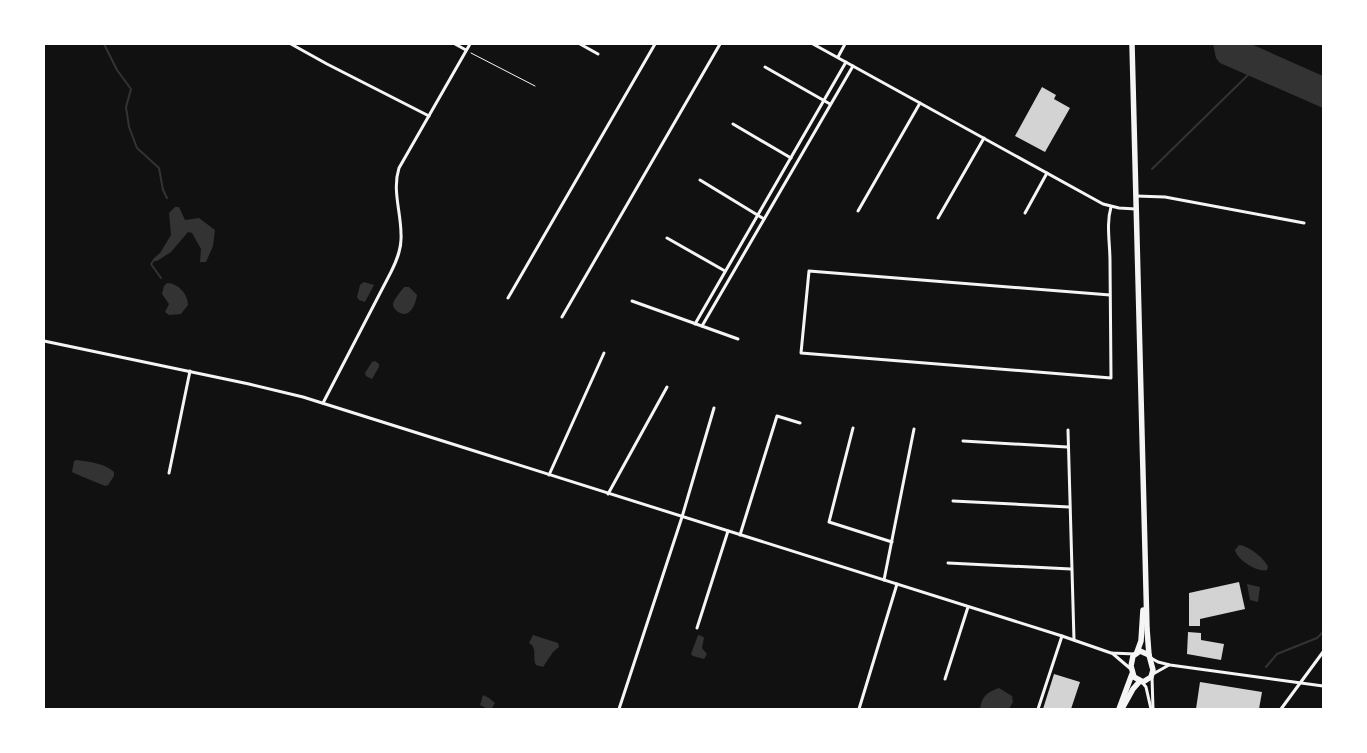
<svg xmlns="http://www.w3.org/2000/svg" width="1367" height="753" viewBox="0 0 1367 753" font-family="'PT Sans',sans-serif">
<style>
.water{fill:#333}
.lines{fill:none;stroke-linecap:round;stroke-linejoin:round}
.stream{stroke:#333;stroke-width:2}
.building{fill:#d3d3d3}
.path{stroke:#f5f5f5;stroke-width:1}
.minor{stroke:#f5f5f5;stroke-width:3}
.primary{stroke:#f5f5f5;stroke-width:5.5}
</style>
<rect width="100%" height="100%" fill="#111"/>
<g class="water">
<polygon points="1213,44 1251,44 1323,76 1323,108 1220,63 1216,58"/>
<polygon points="175,207 179,207 185,220 199,218 215,230 213,246 206,262 200,262 201,249 192,233 188,232 171,252 157,261 153,261 153,259 160,253 171,235 169,213"/>
<polygon points="364,282 374,285 365,302 359,300 357,297 360,285"/>
<path d="M 167,283 C 178,283 188,294 188,305 L 181,314 L 169,315 L 165,312 L 169,304 L 162,294 L 164,286 Z"/>
<path d="M 404,287 L 409,287 L 417,295 C 416,301 414,309 408,313 C 403,316 393,311 393,304 C 394,299 401,291 404,287 Z"/>
<polygon points="375,361 379,364 379,367 372,379 366,376 365,373 372,362"/>
<path d="M 77,460 C 90,462 104,463 114,472 L 114,476 L 108,485 L 105,486 L 76,474 L 72,472 L 74,461 Z"/>
<path d="M 1239,545 C 1249,546 1264,558 1268,567 L 1267,570 C 1258,573 1237,560 1235,550 Z"/>
<polygon points="1247,584 1260,587 1258,602 1250,600"/>
<path d="M 533,635 L 558,643 L 559,647 L 553,652 L 543,667 L 536,665 C 532,657 538,648 529,643 Z"/>
<polygon points="698,635 702,636 704,638 702,648 707,654 704,659 693,656 691,654"/>
<path d="M 999,688 L 1012,696 L 1013,702 L 1009,709 L 980,709 C 982,696 987,692 999,688 Z"/>
<polygon points="483,695 489,698 495,703 492,708 486,708 480,705"/>
</g>
<g class="lines">
<g class="stream">
<polyline points="104,44 117,70 131,89 126,107 129,127 137,148 159,168 163,190 167,198"/>
<polyline points="1152,169 1249,74"/>
<polyline points="154,260 151,264 161,278"/>
<polyline points="1266,667 1277,654 1317,638 1323,632"/>
</g>
</g>
<g class="building">
<polygon points="1042,87 1056,95 1054,99 1070,108 1045,152 1015,136"/>
<polygon points="1239,582 1245,609 1200,619 1200,626 1189,626 1189,593"/>
<polygon points="1188,632 1201,633 1201,640 1224,644 1221,660 1187,654"/>
<polygon points="1054,674 1080,682 1071,709 1043,709"/>
<polygon points="1200,682 1262,692 1259,709 1196,709"/>
</g>
<g class="lines">
<polyline class="path" points="471,53 535,86"/>
<g class="minor">
<polyline points="291,44 327,64 429,116"/>
<polyline points="455,44 466,50"/>
<polyline points="580,44 598,54"/>
<polyline points="813,44 1103,204 1119,208 1136,209"/>
<polyline points="838,57 845,44"/>
<polyline points="765,67 830,104"/>
<polyline points="733,124 791,158"/>
<polyline points="700,180 764,219"/>
<polyline points="1136,196 1165,197 1304,223"/>
<polyline points="858,211 920,103"/>
<polyline points="1025,213 1047,173"/>
<polyline points="938,218 984,138"/>
<polyline points="667,238 725,271"/>
<path d="M 1110,295 L 809,271 L 801,353 L 1111,378 C 1111,339 1110,300 1110,261 C 1110,243 1106,224 1111,207"/>
<polyline points="508,298 655,44"/>
<polyline points="632,301 738,339"/>
<polyline points="562,317 720,44"/>
<polyline points="695,324 846,62"/>
<polyline points="702,326 853,66"/>
<polyline points="44,341 249,384 303,397 1062,636 1111,653 1135,654"/>
<path d="M 323,403 L 391,272 C 397,260 402,248 401,234 C 401,212 392,190 399,168 L 470,44"/>
<polyline points="853,428 829,522 892,542"/>
<polyline points="1068,430 1074,640"/>
<polyline points="963,441 1067,447"/>
<polyline points="169,473 190,371"/>
<polyline points="549,475 604,353"/>
<polyline points="608,494 667,387"/>
<polyline points="953,501 1069,507"/>
<polyline points="740,535 777,416 800,423"/>
<polyline points="948,563 1071,569"/>
<polyline points="884,580 914,429"/>
<polyline points="697,628 728,531"/>
<polyline points="1112,653 1132,670"/>
<polyline points="1151,658 1158,662 1170,665 1323,686"/>
<polyline points="1153,674 1169,665"/>
<polyline points="1152,677 1153,709"/>
<polyline points="945,679 968,607"/>
<polyline points="1142,682 1146,687 1151,709"/>
<polyline points="619,709 682,517 714,408"/>
<polyline points="859,709 897,584"/>
<polyline points="1038,709 1062,636"/>
<polyline points="1281,709 1323,652"/>
</g>
<g class="primary">
<polyline points="1132,44 1147,629 1149,655"/>
<polygon points="1140,651 1149,655 1153,670 1151,677 1143,682 1134,677 1131,666 1133,656"/>
<polyline points="1137,652 1141,641 1143,610"/>
<polyline points="1123,707 1133,689 1140,681"/>
<polyline points="1119,709 1132,674"/>
</g>
</g>
<rect width="1367" height="753" fill="none" stroke="#ffffff" stroke-width="90"/>
</svg>
